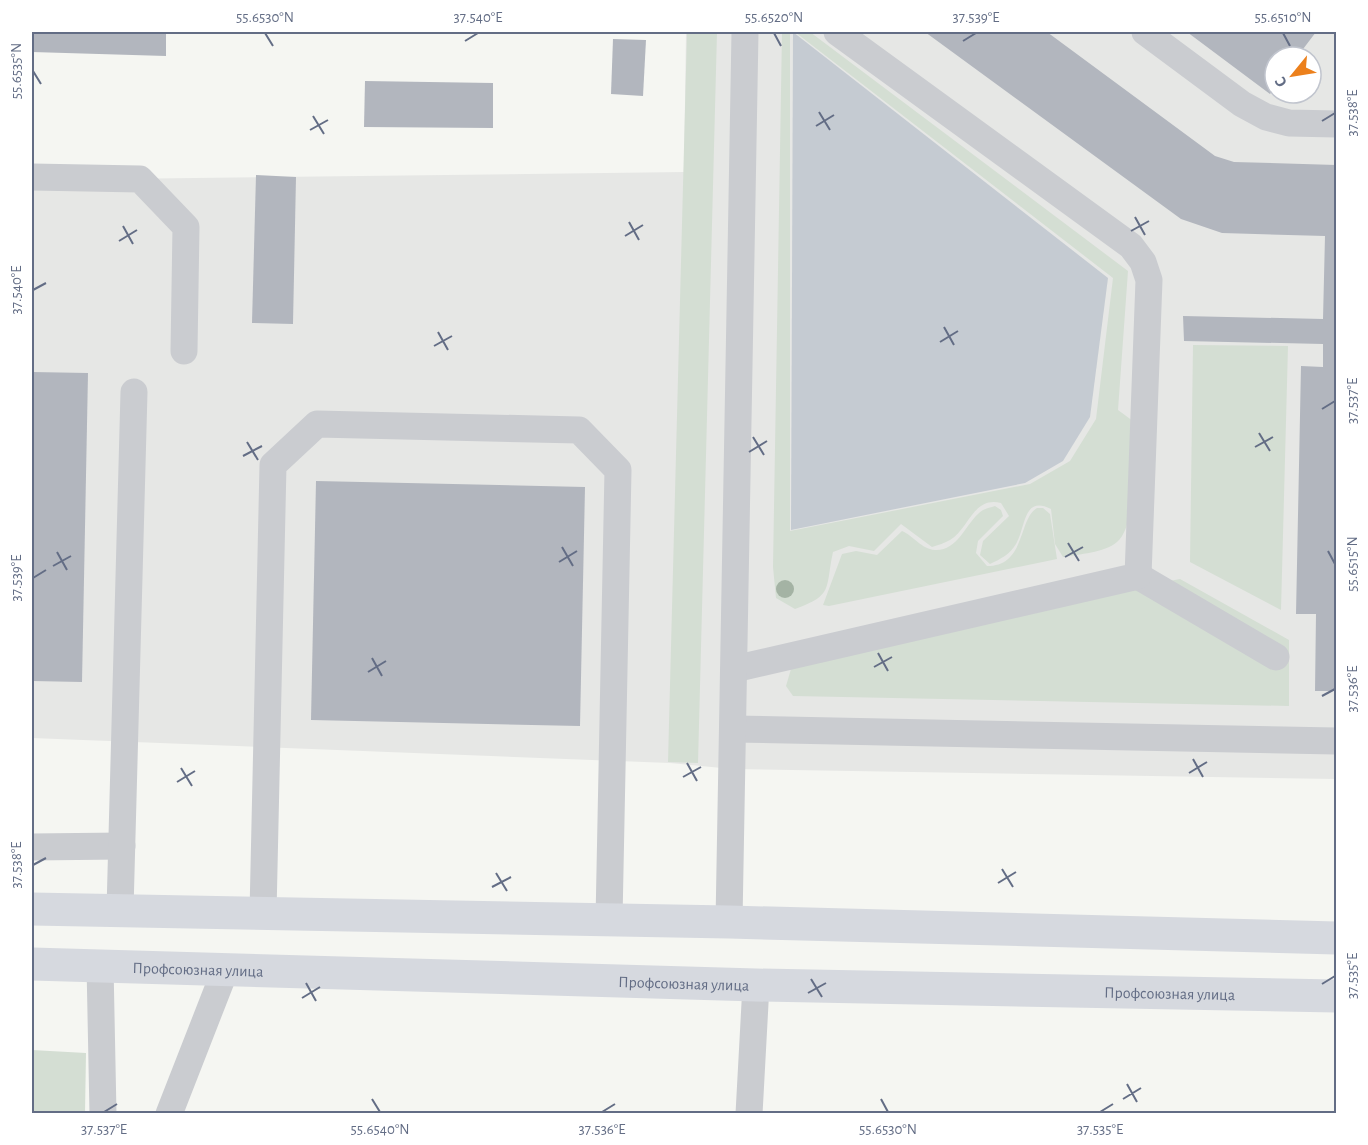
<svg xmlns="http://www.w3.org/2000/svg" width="1368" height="1145" viewBox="0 0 1368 1145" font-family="'Alegreya Sans',sans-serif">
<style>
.built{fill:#e6e7e5;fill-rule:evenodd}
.green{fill:#d4ded3}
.water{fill:#c5cbd2}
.building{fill:#b2b6be}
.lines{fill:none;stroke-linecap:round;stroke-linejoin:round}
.minor{stroke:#caccd0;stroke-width:27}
.major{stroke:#d6d9df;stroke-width:33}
.tree{fill:#a4b3a4}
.ticks{fill:none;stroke:#636d85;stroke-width:2}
.labels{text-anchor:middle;stroke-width:6;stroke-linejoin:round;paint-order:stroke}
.street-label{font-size:16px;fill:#636d85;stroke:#fff}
.neatline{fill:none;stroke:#636d85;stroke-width:2}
.ticks-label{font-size:15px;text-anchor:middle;fill:#636d85}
</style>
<rect width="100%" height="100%" fill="#f5f6f2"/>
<path class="built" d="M 686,32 L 1336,32 L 1336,779 L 732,769 L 670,763 L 32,738 L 32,180 L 684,172 ZM 1275,57 L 1311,57 L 1311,93 L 1275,93 Z"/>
<g class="green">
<polygon points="687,32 717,32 698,763 668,762"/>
<path d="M 782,32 L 790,32 L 790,531 L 1030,484 L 1070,461 L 1096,419 L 1113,278 L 795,32 L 810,32 L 1128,271 L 1118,410 L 1137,424 C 1135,451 1137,526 1117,542 C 1104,553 1079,554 1063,557 L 1055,544 L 1051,509 C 1023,495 1026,527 1016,544 C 1010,554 1001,559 990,564 L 980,555 L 983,541 L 1009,516 L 1001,503 C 973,496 969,529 950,540 C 945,543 938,545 932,547 L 901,524 L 874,551 L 849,546 L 833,552 C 825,589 834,595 795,609 L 776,598 L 773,567 Z"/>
<polygon points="1193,345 1288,346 1281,610 1190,562"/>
<path d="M 995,506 L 1001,510 L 1003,516 L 978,541 L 976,553 L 987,566 C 1026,566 1018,519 1037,508 L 1043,508 L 1050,514 L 1057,559 L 829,606 L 823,605 L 842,554 L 856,551 L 877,555 L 902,531 C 914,536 921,549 935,550 C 957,551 965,526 978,514 C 982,509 989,508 995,506 Z"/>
<polygon points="1180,579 1289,640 1289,706 793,696 786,686 791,669 835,644"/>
<polygon points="32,1050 86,1053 85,1113 32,1113"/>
</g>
<polygon class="water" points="793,32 1108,278 1090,417 1063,461 1025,483 791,530"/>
<g class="building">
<polygon points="32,32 166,32 166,56 32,52"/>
<polygon points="925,32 1047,32 1215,156 1234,162 1336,165 1336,691 1315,691 1316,614 1296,614 1301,366 1323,367 1323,344 1184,341 1183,316 1323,319 1325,236 1222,233 1181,219"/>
<polygon points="1187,32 1316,32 1297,57 1275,57 1275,87 1270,94"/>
<polygon points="613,39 646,40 643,96 611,94"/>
<polygon points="365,81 493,83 493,128 364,127"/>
<polygon points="256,175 296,177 293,324 252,323"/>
<polygon points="32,372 88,373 82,682 32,681"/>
<polygon points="316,481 585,487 580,726 311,720"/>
</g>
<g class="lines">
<g class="minor">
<polyline points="1145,32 1242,104 1266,117 1289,123 1336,124"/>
<polyline points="32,177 140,179 186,227 184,351"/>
<polyline points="1138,576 1276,657"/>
<polyline points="734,669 1138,576 1149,280 1143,262 1131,246 837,32"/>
<polyline points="733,729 1336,741"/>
<polyline points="32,847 122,846"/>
<polyline points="120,910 134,392"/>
<polyline points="263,913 273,465 317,424 579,430 618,470 609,920"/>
<polyline points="729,922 745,32"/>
<polyline points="100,965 103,1114"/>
<polyline points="169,1114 226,968"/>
<polyline points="749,1114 756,985"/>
</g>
<g class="major">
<polyline points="32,909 729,922 1336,938"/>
<path id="s1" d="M 32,964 L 756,985 L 1336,996"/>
</g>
</g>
<circle class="tree" cx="785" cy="589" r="9"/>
<path class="ticks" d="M 265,33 L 273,46M 774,33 L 781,46M 1283,33 L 1290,46M 465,41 L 478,33M 963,41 L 976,33M 33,71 L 41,84M 819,112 L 830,130M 313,116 L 324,134M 1322,121 L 1335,113M 816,126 L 834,115M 310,130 L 328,120M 1135,217 L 1145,235M 629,222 L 639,240M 123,226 L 133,244M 1131,231 L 1149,221M 625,236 L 643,225M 119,241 L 137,230M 33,290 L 46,283M 944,327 L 954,345M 438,332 L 448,350M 940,342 L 958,331M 434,346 L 452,336M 1322,409 L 1335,401M 1259,433 L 1270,451M 753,437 L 764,455M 247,442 L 258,460M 1255,447 L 1273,437M 749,452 L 767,441M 243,456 L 262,446M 1068,543 L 1079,561M 562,547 L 573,566M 1328,551 L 1335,564M 57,552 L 67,570M 1065,557 L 1083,547M 559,562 L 577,551M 53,566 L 71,556M 33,578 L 46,570M 878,653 L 888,671M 372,658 L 382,676M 874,667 L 892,657M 368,672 L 386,661M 1322,696 L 1335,689M 1193,759 L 1203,777M 687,763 L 697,781M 181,768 L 192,786M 1189,773 L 1207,762M 683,777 L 701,767M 177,782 L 195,771M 33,865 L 46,858M 1002,869 L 1013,887M 496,873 L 507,891M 998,883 L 1016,872M 492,887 L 511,877M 811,979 L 822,997M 306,983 L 316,1001M 1322,984 L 1335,976M 808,993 L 826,983M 302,998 L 320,987M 1127,1084 L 1137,1102M 372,1099 L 380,1112M 881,1099 L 888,1112M 1123,1099 L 1141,1088M 104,1112 L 117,1104M 602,1112 L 615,1104M 1100,1112 L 1113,1104"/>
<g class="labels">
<g class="street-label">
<text dy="6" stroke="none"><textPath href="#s1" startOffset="166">Профсоюзная улица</textPath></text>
<text dy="6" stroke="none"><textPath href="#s1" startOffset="652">Профсоюзная улица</textPath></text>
<text dy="6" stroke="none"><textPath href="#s1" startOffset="1138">Профсоюзная улица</textPath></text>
</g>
</g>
<rect width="1368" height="1145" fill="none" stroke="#ffffff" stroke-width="66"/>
<g transform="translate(1293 75) rotate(240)"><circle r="28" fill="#ffffff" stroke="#c1c5ce" stroke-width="1.5"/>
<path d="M0-4.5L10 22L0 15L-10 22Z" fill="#ec801c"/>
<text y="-9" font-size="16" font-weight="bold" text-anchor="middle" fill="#636d85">С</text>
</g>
<rect x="33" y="33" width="1302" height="1079" class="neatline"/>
<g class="ticks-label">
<text x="265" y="22">55.6530°N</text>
<text x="478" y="22">37.540°E</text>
<text x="774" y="22">55.6520°N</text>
<text x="976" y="22">37.539°E</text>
<text x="1283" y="22">55.6510°N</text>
<text transform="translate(16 71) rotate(-90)" y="5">55.6535°N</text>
<text transform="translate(1352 113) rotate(-90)" y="5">37.538°E</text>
<text transform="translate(16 290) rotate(-90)" y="5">37.540°E</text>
<text transform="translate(1352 401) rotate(-90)" y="5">37.537°E</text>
<text transform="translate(1352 564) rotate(-90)" y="5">55.6515°N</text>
<text transform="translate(16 578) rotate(-90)" y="5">37.539°E</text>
<text transform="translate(1352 689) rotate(-90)" y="5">37.536°E</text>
<text transform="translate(16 865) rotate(-90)" y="5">37.538°E</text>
<text transform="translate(1352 976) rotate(-90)" y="5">37.535°E</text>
<text x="104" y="1134">37.537°E</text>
<text x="380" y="1134">55.6540°N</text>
<text x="602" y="1134">37.536°E</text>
<text x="888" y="1134">55.6530°N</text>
<text x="1100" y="1134">37.535°E</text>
</g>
</svg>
